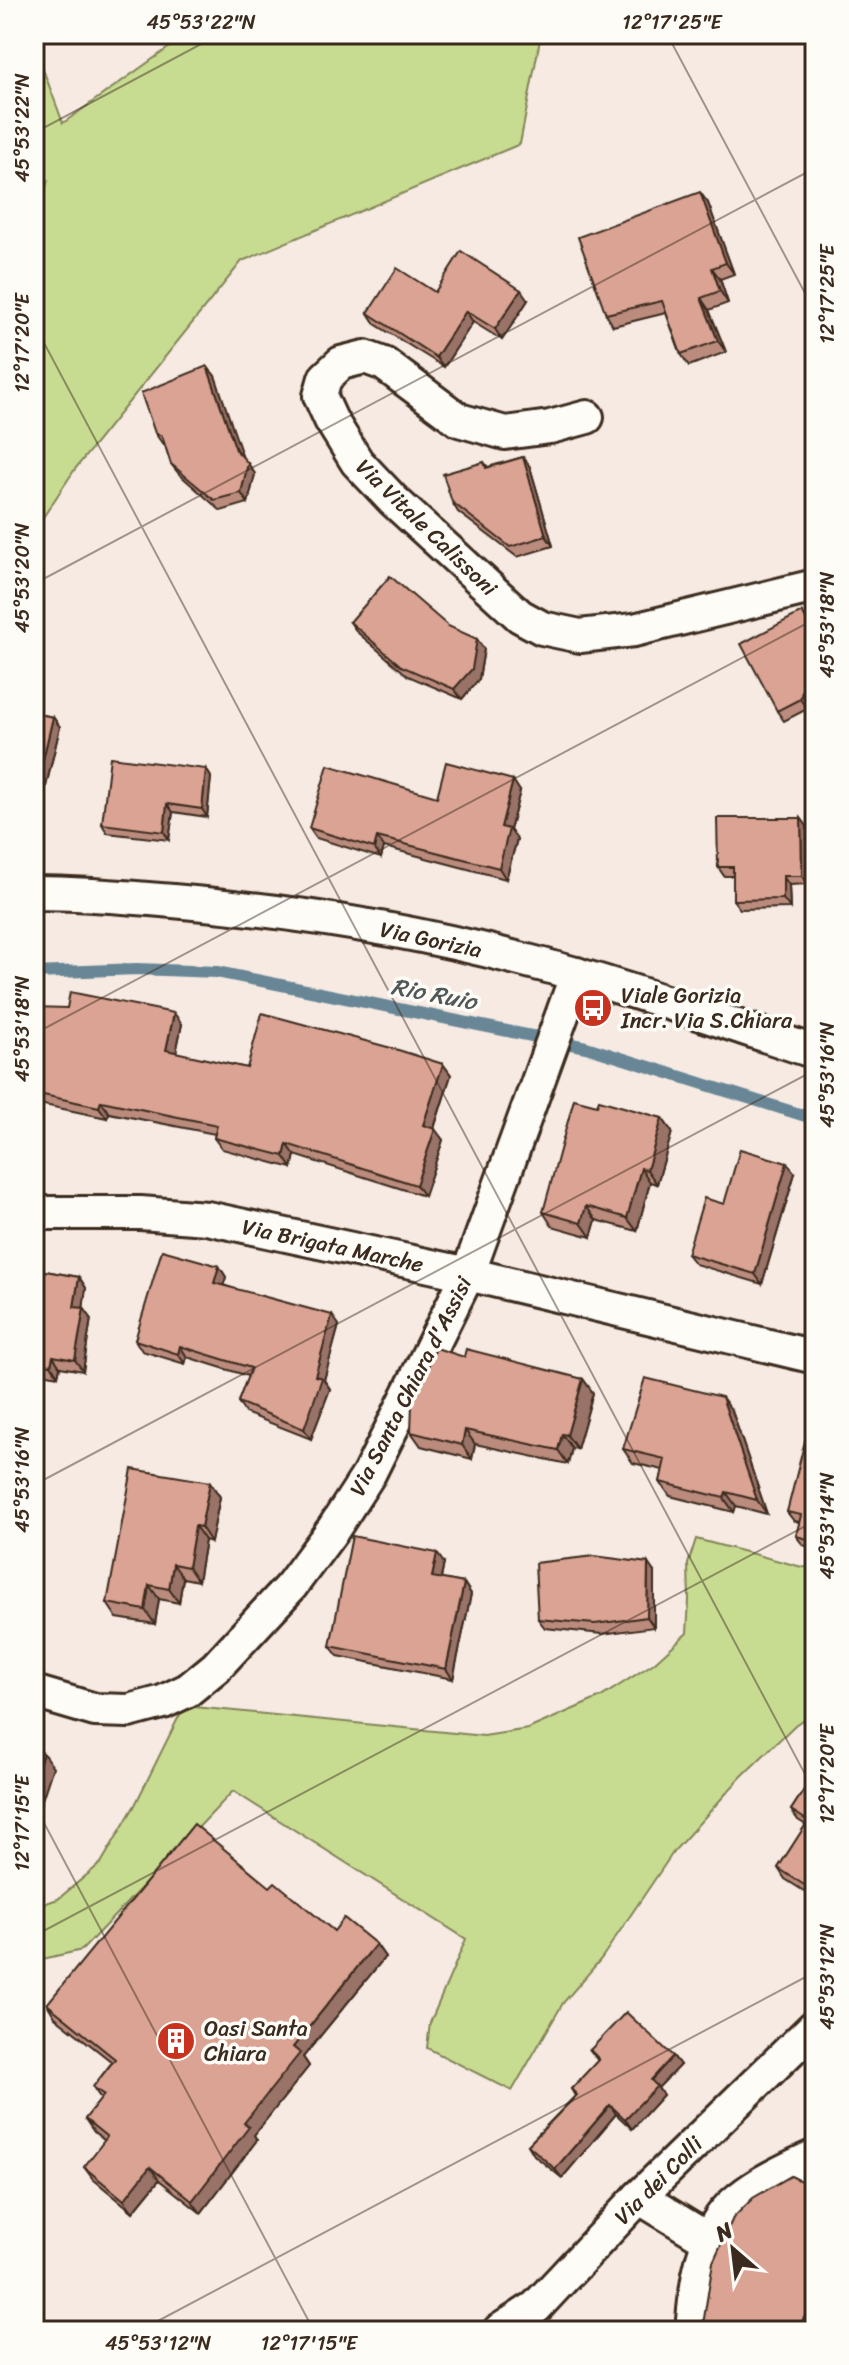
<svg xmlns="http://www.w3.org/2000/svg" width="849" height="2365" viewBox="0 0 849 2365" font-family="Sriracha,sans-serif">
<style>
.green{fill:#c8dc91;stroke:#828358;stroke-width:2}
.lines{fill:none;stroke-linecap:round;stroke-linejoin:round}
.stream{stroke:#678695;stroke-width:12}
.street-casing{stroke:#3b2a1e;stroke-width:38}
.street{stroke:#fdfcf7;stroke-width:32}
.wall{fill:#bb8c7e;stroke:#3b2a1e;stroke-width:2}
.shaded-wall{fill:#997267;stroke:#3b2a1e;stroke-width:2}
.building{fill:#daa393;stroke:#3b2a1e;stroke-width:2}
.ticks{fill:none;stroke:#3b2a1e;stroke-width:2;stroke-opacity:0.45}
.labels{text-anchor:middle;stroke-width:7;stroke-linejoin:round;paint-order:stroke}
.street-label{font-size:22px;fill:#3b2a1e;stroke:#fdfcf7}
.poi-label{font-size:22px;fill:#3b2a1e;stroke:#fdfcf7;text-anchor:start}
.water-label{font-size:24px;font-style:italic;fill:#515859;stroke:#fdfcf7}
.neatline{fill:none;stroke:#3b2a1e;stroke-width:3}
.ticks-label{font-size:20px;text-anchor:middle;fill:#3b2a1e}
</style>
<rect width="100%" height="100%" fill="#f6eae3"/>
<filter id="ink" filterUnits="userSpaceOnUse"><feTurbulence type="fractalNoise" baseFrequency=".0125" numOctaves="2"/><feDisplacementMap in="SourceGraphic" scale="16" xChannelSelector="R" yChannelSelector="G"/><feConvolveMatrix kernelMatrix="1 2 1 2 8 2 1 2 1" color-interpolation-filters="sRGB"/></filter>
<g filter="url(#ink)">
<g class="green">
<polygon points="188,34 541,34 520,144 242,261 75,469 34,531 34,231 48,180 34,177 34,45 63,123"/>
<polygon points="696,1539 802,1567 815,1568 815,1711 795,1725 741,1777 674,1851 601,1959 563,2003 512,2091 427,2048 430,2023 466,1939 233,1791 82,1950 34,1961 34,1907 58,1899 101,1863 135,1805 184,1706 484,1736 528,1729 601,1697 654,1663 687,1633 689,1600 688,1564"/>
</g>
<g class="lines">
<polyline class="stream" points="34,973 137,969 217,972 586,1047 815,1119"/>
<g class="street-casing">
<g id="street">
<polyline points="587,417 550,427 505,433 459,420 384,364 365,357 341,363 325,378 320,396 331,420 357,462 393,500 520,616 542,628 580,636 634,630 815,586"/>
<path d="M 34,893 C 81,893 127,897 173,901 C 290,911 406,929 520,959 C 620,984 717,1020 815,1052"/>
<polyline points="34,1213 140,1213 207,1218 468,1274 815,1357"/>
<polyline points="34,1692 95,1710 129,1711 163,1702 188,1690 216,1667 291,1586 334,1528 369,1474 468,1274 577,974"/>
<polyline points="639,2197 709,2240"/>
<polyline points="499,2331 536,2307 639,2197 815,2026"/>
<path d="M 692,2331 C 695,2295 699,2254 718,2222 C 736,2192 784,2170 815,2156"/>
</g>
</g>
<use href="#street" class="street"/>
</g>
<g class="wall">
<polygon points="708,203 734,274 720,279 728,303 709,310 726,352 689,366 681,354 666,313 613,326 606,314"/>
<polygon points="435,292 528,300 502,340 473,322 444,367 375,324 368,313"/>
<polygon points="207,366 215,376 242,457 255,474 248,503 221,511 179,474 171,464 165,445 162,443 155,433"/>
<polygon points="523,457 530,467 553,546 517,557 458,512 452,502 484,462 488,467"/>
<polygon points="802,612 815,633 815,695 810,697 807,709 784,721 777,711"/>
<polygon points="350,622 448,626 484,649 479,679 462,699 408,676 357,632"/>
<polygon points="34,713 53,717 60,727 43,799 34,797"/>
<polygon points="206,769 211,777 207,817 173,812 169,840 107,833 102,824"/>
<polygon points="520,791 510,830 517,839 506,879 384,847 381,858 316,838 309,828 437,797"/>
<polygon points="801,818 807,826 808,884 789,885 790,908 740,909 733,900 733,876 724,876 718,867"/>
<polygon points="34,1007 182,1024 176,1053 247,1068 443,1064 451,1075 434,1129 443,1140 424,1196 295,1155 292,1168 222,1149 214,1138 215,1134 109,1113 107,1118 34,1103"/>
<polygon points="597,1105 662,1118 672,1132 657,1184 650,1182 637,1231 596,1220 591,1237 552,1226 543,1212"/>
<polygon points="795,1173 762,1284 695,1264 687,1254 724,1204"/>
<polygon points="219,1266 226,1277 223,1285 339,1325 324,1380 330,1389 311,1439 245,1413 238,1402 248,1376 187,1357 185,1364 142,1351 135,1340"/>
<polygon points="34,1269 79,1277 86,1288 83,1308 91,1318 83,1371 60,1367 58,1376 34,1371"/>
<polygon points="464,1357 583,1379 593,1393 577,1449 572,1448 568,1464 475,1444 472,1459 421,1446 411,1432"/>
<polygon points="732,1411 767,1514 736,1506 734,1512 670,1496 660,1482 663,1470 633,1463 623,1449"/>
<polygon points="815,1439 815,1549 803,1545 796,1536 800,1522 794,1521 787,1512"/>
<polygon points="210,1482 220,1497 211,1542 205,1540 198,1581 183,1578 179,1603 159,1599 155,1624 117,1618 107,1603"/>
<polygon points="444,1563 441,1579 464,1583 471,1594 453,1679 338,1656 330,1646"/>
<polygon points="654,1572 654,1627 602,1634 545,1628 538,1619"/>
<polygon points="815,1773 815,1898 785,1879 778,1868 806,1825 798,1820 791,1810"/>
<polygon points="270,1887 334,1931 376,1944 385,1957 303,2057 309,2066 254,2135 257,2140 201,2213 159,2180 133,2212 93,2179 84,2167 105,2141 94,2132 85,2119 101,2099 93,2087 112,2062 55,2017 47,2004"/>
<polygon points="590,2050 673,2056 680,2065 658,2088 663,2095 632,2129 616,2114 562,2178 534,2155 528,2145 575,2096 571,2089 598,2061"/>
</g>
<g class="shaded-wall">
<polygon points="700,192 708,203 734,274 726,263"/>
<polygon points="712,268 720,279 728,303 720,291"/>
<polygon points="521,290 528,300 502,340 495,329"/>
<polygon points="701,298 709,310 726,352 718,341"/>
<polygon points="466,311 473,322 444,367 436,357"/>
<polygon points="207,366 215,376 244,461 236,450"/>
<polygon points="523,457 530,467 553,546 546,536"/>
<polygon points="248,463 255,474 248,503 241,493"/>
<polygon points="477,639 484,649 479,679 462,699 454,689"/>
<polygon points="803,688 810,697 807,709 800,699"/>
<polygon points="53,717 60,727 43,799 36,789"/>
<polygon points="206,769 211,777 207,817 202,809"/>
<polygon points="513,780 520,791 510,830 517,839 506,879 499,868 501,827"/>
<polygon points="167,804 173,812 169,840 164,832"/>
<polygon points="801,818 807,826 808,884 802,876"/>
<polygon points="377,837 384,847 381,858 374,848"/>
<polygon points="783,876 789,885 790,908 783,899"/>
<polygon points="174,1013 182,1024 174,1062 166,1050"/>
<polygon points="443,1064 451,1075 431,1137 423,1125"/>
<polygon points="101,1101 109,1113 107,1118 99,1107"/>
<polygon points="662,1118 672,1132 657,1184 647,1170"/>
<polygon points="435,1129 443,1140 424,1196 416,1185"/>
<polygon points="287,1144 295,1155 292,1168 284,1156"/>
<polygon points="787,1163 795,1173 762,1284 755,1274"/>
<polygon points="641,1168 650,1182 637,1231 627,1218"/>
<polygon points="586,1206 596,1220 591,1237 581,1223"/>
<polygon points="219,1266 226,1277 221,1293 214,1283"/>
<polygon points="79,1277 86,1288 82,1317 74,1307"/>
<polygon points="84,1308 91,1318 83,1371 75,1360"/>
<polygon points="332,1315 339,1325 324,1380 330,1389 311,1439 304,1429 315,1376"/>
<polygon points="180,1346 187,1357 185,1364 178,1354"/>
<polygon points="53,1356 60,1367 58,1376 51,1365"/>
<polygon points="583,1379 593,1393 577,1449 567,1435"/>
<polygon points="722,1397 732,1411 767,1514 757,1500"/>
<polygon points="465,1430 475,1444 472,1459 462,1445"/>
<polygon points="562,1434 572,1448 568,1464 558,1450"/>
<polygon points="210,1482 220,1497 211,1542 201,1527"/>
<polygon points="726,1492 736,1506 734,1512 724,1498"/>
<polygon points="195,1526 205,1540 198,1581 188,1567"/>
<polygon points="437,1553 444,1563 439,1588 432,1577"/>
<polygon points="648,1563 654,1572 654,1627 647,1617"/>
<polygon points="173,1564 183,1578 179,1603 169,1589"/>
<polygon points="464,1583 471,1594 453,1679 446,1669"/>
<polygon points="149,1585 159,1599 155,1624 145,1610"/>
<polygon points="43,1753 53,1767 34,1824 34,1780"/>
<polygon points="376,1944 385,1957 303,2057 309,2066 254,2135 257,2140 201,2213 192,2201 244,2123 293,2047"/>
<polygon points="673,2056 680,2065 658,2088 663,2095 632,2129 625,2119 651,2080"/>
<polygon points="610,2105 616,2114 562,2178 555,2169"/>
<polygon points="150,2167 159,2180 133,2212 124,2200"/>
<polygon points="815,2296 815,2317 809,2329 810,2331 801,2331 802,2322"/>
</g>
<g class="building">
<polygon points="700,192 726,263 712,268 720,291 701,298 718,341 681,354 662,301 606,314 578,237"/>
<polygon points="461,251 521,290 495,329 466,311 436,357 368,313 397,268 435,292"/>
<polygon points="207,366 236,450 248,463 241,493 214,500 171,464 162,436 155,433 141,393"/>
<polygon points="523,457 546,536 510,547 452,502 443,474 484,462 486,468"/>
<polygon points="390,576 448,626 477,639 472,669 454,689 401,666 350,622"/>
<polygon points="802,612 815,636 815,681 803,688 800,699 777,711 741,644"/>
<polygon points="34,713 53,717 36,789 34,788"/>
<polygon points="110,757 206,769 202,809 167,804 164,832 102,824"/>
<polygon points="446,762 513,780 501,827 509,829 499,868 377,837 374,848 309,828 328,765 437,797"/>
<polygon points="717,818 801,818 802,876 783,876 783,899 733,900 733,867 718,867"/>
<polygon points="70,992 174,1013 166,1050 247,1068 262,1013 395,1049 443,1064 423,1125 435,1129 416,1185 287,1144 284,1156 214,1138 217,1125 101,1101 99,1107 34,1093 34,1007 67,1008"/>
<polygon points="574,1099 597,1105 599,1100 662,1118 647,1170 641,1168 627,1218 586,1206 581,1223 543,1212"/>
<polygon points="740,1149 787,1163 755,1274 687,1254 704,1198 724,1204"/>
<polygon points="162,1250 219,1266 214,1283 332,1315 315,1376 322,1378 304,1429 238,1402 251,1368 180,1346 178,1354 135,1340"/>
<polygon points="34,1269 79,1277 74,1307 84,1308 75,1360 53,1356 51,1365 34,1362"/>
<polygon points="436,1348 464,1357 466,1349 583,1379 567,1435 562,1434 558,1450 465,1430 462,1445 411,1432 412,1403"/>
<polygon points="645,1378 722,1397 757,1500 726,1492 724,1498 660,1482 665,1459 623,1449"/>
<polygon points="806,1437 815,1439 815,1541 796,1536 801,1515 787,1512"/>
<polygon points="132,1469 210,1482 201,1527 195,1526 188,1567 173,1564 169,1589 149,1585 145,1610 107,1603"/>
<polygon points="352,1536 437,1553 432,1577 464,1583 446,1669 330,1646"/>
<polygon points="594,1556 648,1563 647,1617 595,1624 538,1619 535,1563"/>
<polygon points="34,1749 43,1753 34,1780"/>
<polygon points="815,1773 815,1892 778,1868 808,1821 791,1810"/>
<polygon points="194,1824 270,1887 275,1882 334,1931 344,1918 376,1944 293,2047 300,2053 244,2123 249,2127 192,2201 150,2167 124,2200 84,2167 107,2137 85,2119 104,2095 93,2087 115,2059 47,2004"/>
<polygon points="626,2012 673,2056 651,2080 657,2086 625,2119 610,2105 555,2169 528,2145 577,2095 571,2089 599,2059 590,2050"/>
<polygon points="791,2176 815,2188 815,2296 802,2322 805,2323 801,2331 702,2331 713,2262 733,2218 753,2198"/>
</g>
</g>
<path class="ticks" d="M 667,34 L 815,312M 34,133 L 220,34M 34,324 L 815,1793M 34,584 L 815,168M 34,1034 L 815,619M 34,1485 L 815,1070M 34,1804 L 314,2331M 34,1936 L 815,1521M 139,2331 L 815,1972"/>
<defs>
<g id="bus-disc" transform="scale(2)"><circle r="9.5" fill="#c8321e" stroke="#fdfcf7"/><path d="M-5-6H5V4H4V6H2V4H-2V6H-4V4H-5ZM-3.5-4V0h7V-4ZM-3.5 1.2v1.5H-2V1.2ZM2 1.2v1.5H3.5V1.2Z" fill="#fff"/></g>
<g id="building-disc" transform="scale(2)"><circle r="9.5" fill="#c8321e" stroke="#fdfcf7"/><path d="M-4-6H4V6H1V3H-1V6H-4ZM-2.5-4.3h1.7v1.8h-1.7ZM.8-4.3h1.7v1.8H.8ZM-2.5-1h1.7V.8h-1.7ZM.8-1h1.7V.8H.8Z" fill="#fff"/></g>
</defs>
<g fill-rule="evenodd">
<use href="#bus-disc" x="593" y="1008"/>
<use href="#building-disc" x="176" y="2041"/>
</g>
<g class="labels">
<g class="street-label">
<text transform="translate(427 527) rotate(44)" y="8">Via Vitale Calissoni</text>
<text transform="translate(431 939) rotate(12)" y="8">Via Gorizia</text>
<text transform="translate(333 1245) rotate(12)" y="8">Via Brigata Marche</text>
<text transform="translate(410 1386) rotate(-63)" y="8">Via Santa Chiara d'Assisi</text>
<text transform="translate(658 2180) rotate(-45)" y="8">Via dei Colli</text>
</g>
<g class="poi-label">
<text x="621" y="1003">Viale Gorizia<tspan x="621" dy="25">Incr. Via S.Chiara</tspan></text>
<text x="204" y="2036">Oasi Santa<tspan x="204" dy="25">Chiara</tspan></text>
</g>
<g class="water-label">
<text transform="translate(434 994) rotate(11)" y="8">Rio Ruio</text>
</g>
</g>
<rect width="849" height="2365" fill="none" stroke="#fdfcf7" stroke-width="88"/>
<g transform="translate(733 2249) rotate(332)" stroke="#fdfcf7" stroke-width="6" paint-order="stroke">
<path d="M0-6L14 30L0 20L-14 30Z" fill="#3b2a1e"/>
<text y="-12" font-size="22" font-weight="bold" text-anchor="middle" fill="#3b2a1e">N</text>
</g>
<rect x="44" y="44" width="761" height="2277" class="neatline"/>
<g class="ticks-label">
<text x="201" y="29">45°53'22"N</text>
<text x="672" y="29">12°17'25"E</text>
<text transform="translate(22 128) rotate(-90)" y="7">45°53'22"N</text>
<text transform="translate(827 294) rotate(-90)" y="7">12°17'25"E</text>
<text transform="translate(22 343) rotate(-90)" y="7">12°17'20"E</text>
<text transform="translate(22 578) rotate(-90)" y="7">45°53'20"N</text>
<text transform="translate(827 625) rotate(-90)" y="7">45°53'18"N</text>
<text transform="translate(22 1029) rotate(-90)" y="7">45°53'18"N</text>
<text transform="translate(827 1075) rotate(-90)" y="7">45°53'16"N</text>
<text transform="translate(22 1480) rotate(-90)" y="7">45°53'16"N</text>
<text transform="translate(827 1526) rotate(-90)" y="7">45°53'14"N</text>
<text transform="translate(827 1774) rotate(-90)" y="7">12°17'20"E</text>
<text transform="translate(22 1823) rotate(-90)" y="7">12°17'15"E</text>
<text transform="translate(827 1977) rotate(-90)" y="7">45°53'12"N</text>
<text x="158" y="2350">45°53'12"N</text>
<text x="309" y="2350">12°17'15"E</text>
</g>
</svg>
